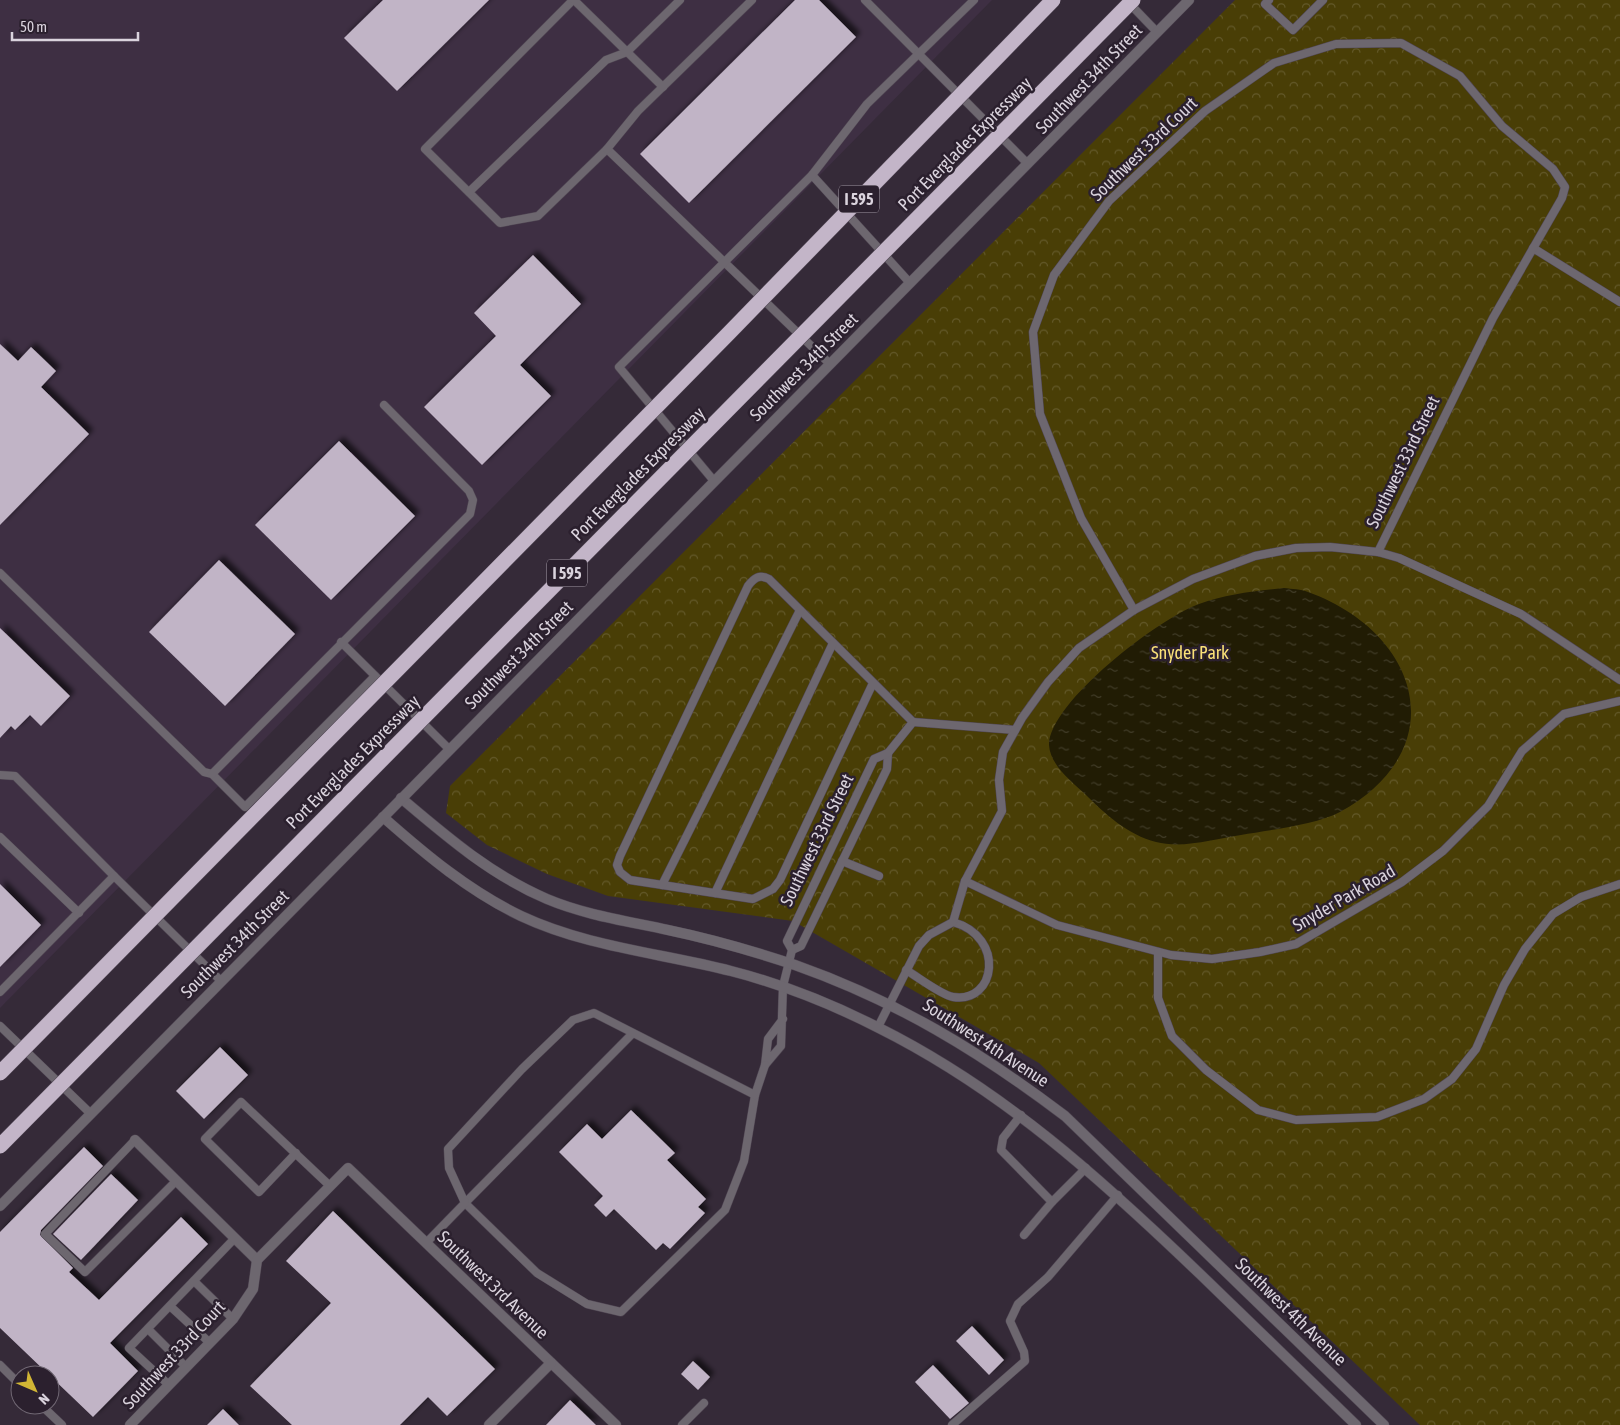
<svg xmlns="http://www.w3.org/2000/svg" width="1620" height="1425" viewBox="0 0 1620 1425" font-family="'Asap Condensed',sans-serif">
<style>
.built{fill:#3e2f43}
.park{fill:url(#park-crowns)}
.water{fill:url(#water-ripples)}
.building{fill:#c1b4c6;filter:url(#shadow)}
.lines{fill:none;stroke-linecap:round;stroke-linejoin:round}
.service-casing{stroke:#4f4552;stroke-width:9}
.minor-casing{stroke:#4f4552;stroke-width:11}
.tertiary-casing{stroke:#4f4552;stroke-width:11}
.service{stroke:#6d676f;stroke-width:8}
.minor{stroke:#6d676f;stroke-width:10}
.tertiary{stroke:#6d676f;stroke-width:10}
.motorway-bridge-casing{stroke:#4f4552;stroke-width:16;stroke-linecap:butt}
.motorway-bridge{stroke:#c3b5c8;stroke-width:15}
.labels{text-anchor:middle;stroke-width:5;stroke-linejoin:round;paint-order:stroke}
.shield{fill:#2b202e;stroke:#a69da8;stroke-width:1}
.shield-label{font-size:16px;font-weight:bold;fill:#dad3dd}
.street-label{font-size:18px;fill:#dad3dd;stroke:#2b202e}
.park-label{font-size:18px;fill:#fae178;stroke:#2b202e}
</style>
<defs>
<pattern id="park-crowns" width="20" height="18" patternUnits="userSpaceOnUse" patternTransform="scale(1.25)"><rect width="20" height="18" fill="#493e06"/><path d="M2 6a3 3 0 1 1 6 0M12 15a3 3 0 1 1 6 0" fill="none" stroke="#63592a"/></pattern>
<pattern id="water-ripples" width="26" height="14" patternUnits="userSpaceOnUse" patternTransform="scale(1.25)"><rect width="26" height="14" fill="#211c04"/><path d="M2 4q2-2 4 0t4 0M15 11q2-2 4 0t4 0" fill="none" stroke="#413c28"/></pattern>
<filter id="shadow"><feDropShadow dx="4.5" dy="-4.5" stdDeviation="2.5" flood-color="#0009"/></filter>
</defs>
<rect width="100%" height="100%" fill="#352a38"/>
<polygon class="built" points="0,0 992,0 0,1008"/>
<polygon class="park" points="1235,0 1620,0 1620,1425 1420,1425 1039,1063 793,921 608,896 547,874 487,845 446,813 450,786"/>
<path class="water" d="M 1284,588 C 1292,589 1301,589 1308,592 C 1419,632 1456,748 1340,812 C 1316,825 1268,830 1241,835 C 1215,839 1182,849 1156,842 C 1128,835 1105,814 1085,794 C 1072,782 1050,765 1049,745 C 1049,702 1161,617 1199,604 C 1226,594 1255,591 1284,588 Z"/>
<g class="building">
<polygon points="383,0 489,0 397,91 344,38"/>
<polygon points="795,0 819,0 856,37 689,203 640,154"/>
<polygon points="533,255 581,304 520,365 551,396 482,465 424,407 496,336 474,313"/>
<polygon points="0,344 18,361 31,347 56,371 41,387 89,434 0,525"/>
<polygon points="339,441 415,516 331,600 255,525"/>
<polygon points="219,560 295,634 225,706 149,632"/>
<polygon points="0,628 70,696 41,726 30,715 15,730 11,726 0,738"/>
<polygon points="0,884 41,925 0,967"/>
<polygon points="220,1047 248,1075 204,1119 176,1091"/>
<polygon points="631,1110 675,1153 667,1160 706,1199 698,1207 705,1213 670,1249 663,1243 656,1250 614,1209 606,1217 594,1205 603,1196 559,1152 587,1124 602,1139"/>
<polygon points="84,1147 103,1166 41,1230 40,1235 73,1268 69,1272 99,1300 181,1217 208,1244 110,1343 138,1371 93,1417 0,1328 0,1232"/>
<polygon points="111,1174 138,1200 81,1260 53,1234"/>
<polygon points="333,1211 495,1369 447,1416 428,1397 400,1425 292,1425 250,1386 331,1303 286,1261"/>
<polygon points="972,1326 1004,1360 989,1375 956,1341"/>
<polygon points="693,1361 710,1377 698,1390 681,1374"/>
<polygon points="933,1365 969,1403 950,1419 915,1382"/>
<polygon points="570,1400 596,1425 546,1425"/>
<polygon points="223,1409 239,1425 207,1425"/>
</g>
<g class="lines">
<g class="service-casing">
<g id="service">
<polyline points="573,0 425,149 500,223 538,216 607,149 830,364"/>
<polyline points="574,0 663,87"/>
<polyline points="865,0 1028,164"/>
<polyline points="1269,0 1265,4 1293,30 1323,0"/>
<polyline points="1129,3 1157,32"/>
<polyline points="607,149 638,111 752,0"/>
<polyline points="812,175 910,283"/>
<polyline points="469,192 606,60 627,52 680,0"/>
<polyline points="1533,248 1620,302"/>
<polyline points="714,481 619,367 812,175 867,104 974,0"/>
<polyline points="0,573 204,772 212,774 245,807 375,676"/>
<polyline points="1134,610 1081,518 1040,414 1033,332 1054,275 1109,201 1205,111 1274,63 1336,44 1401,43 1460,76 1502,126 1553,169 1565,187 1562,198 1493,318 1378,552"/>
<polyline points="341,642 449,749"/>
<path d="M 873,683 L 780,880 L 773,889 L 753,899 L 630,880 L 620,872 L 617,865 L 620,856 L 748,586 C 754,578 759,574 769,579 L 913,722"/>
<polyline points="212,774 470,514 473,500 469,491 384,405"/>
<polyline points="0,775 15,776 114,876"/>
<polyline points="0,837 79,913"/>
<polyline points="842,861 879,876"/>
<polyline points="965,881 1057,925 1171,955 1212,959 1260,952 1296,944 1402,882 1443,851 1488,806 1522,751 1564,714 1620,701"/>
<polyline points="662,885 800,610"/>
<polyline points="715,893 833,643"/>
<polyline points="792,950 801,946 887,769 888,753"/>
<polyline points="1158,952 1158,998 1172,1036 1206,1070 1258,1110 1296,1120 1377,1117 1424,1099 1452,1079 1476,1049 1504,985 1525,949 1553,914 1581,897 1620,884"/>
<path d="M 906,970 C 918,977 941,995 953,997 C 996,1004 1006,937 953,922"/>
<polyline points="0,992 114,876 221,981"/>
<polyline points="783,1019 768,1039 765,1065 781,1046 783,986 792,950 787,941 874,759 888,753 913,722 1015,730"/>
<polyline points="0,1026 91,1114"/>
<polyline points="878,1027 919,946 929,935 953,922 965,881 1002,811 999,780 1003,752 1022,718 1048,682 1079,648 1134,610 1193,579 1255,556 1296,548 1330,547 1378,552 1399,558 1521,614 1620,680"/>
<polyline points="632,1034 465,1203 537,1273 587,1304 621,1312 725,1210 744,1161 755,1095"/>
<polyline points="1021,1115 1003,1138 1001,1150 1052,1202 1086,1168"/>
<polyline points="135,1140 45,1234 85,1272 176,1181"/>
<polyline points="296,1153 259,1192 205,1139 241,1102 330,1186"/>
<polyline points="1024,1235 1052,1202"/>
<polyline points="426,1243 465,1203 449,1168 448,1149 522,1069 573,1020 594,1013 755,1095 765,1065"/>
<polyline points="194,1281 233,1319"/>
<polyline points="170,1306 210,1343"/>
<polyline points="148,1329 186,1367"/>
<polyline points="0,1365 20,1385"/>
<polyline points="169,1385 129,1348 235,1238"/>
<polyline points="41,1405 62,1425"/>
<polyline points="682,1425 704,1403"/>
<polyline points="952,1425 1025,1361 1024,1352 1010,1321 1018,1304 1048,1277 1118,1195"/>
</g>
</g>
<g class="minor-casing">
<g id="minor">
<polyline points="135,1140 257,1260"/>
<polyline points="130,1425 233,1319 253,1289 257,1260 348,1168 616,1425"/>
<polyline points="489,1425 551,1363"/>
</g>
</g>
<g class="tertiary-casing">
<g id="tertiary">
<path d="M 401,798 C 447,837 491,875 547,899 C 585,915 627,921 668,930 C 711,939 753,951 795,965 C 897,1001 979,1051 1065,1116 L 1384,1425"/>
<path d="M 383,817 C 426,855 469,891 521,916 C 587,947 661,953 731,971 C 782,984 832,1004 879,1028 C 1003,1090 1101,1179 1200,1274 C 1252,1324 1304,1375 1356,1425"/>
<polyline points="0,1206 1189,0"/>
</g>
</g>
<use href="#service" class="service"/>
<use href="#minor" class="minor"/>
<use href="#tertiary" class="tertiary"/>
<g class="motorway-bridge-casing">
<g id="motorway-bridge">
<polyline points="0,1073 729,333 1053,0"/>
<polyline points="0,1146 1133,0"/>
</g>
</g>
<use href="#motorway-bridge" class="motorway-bridge"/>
</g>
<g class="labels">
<g class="shield">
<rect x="839" y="185.5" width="40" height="27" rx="4"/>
<rect x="547" y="559.5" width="40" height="27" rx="4"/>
</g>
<g class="shield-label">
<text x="859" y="205">I 595</text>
<text x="567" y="579">I 595</text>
</g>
<g class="street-label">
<text transform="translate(1089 79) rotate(-46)" y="6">Southwest 34th Street</text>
<text transform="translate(965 144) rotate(-45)" y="6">Port Everglades Expressway</text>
<text transform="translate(1144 149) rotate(-44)" y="6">Southwest 33rd Court</text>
<text transform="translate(804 367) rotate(-45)" y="6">Southwest 34th Street</text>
<text transform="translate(1403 462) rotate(-64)" y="6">Southwest 33rd Street</text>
<text transform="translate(638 474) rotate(-45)" y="6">Port Everglades Expressway</text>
<text transform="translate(519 655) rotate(-45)" y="6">Southwest 34th Street</text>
<text transform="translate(353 762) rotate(-45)" y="6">Port Everglades Expressway</text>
<text transform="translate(817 840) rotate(-64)" y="6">Southwest 33rd Street</text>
<text transform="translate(1344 898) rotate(-30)" y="6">Snyder Park Road</text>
<text transform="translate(235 944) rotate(-45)" y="6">Southwest 34th Street</text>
<text transform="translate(986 1043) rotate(33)" y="6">Southwest 4th Avenue</text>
<text transform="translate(493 1285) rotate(44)" y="6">Southwest 3rd Avenue</text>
<text transform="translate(1291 1312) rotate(44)" y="6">Southwest 4th Avenue</text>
<text transform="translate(174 1355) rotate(-47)" y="6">Southwest 33rd Court</text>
</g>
<g class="park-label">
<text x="1190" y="659">Snyder Park</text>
</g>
</g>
<g transform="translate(35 1390) rotate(135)"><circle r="24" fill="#2b202e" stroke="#716874"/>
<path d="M0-4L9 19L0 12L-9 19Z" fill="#d2b635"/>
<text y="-8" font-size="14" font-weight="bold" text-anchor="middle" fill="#dad3dd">N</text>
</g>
<path d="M12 32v8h126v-8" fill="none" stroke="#dad3dd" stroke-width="2.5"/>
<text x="20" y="32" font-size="15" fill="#dad3dd" stroke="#2b202e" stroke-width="4" paint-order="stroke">50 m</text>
</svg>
